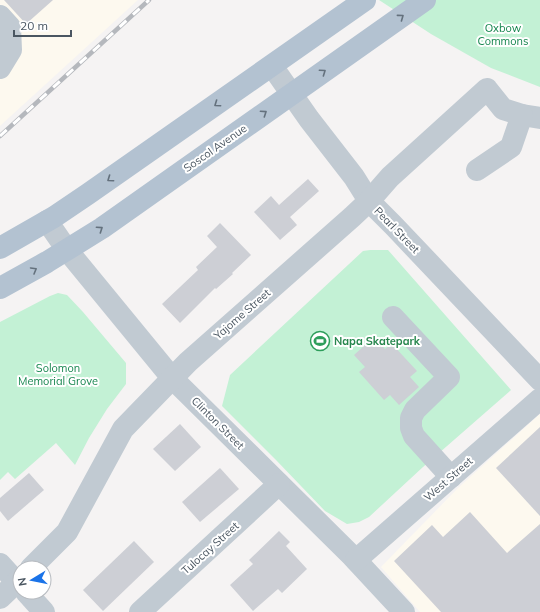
<svg xmlns="http://www.w3.org/2000/svg" width="540" height="612" viewBox="0 0 540 612" font-family="Mulish,sans-serif">
<style>
.commercial{fill:#fdf9ef}
.green{fill:#c3f1d5}
.building{fill:#cdcfd5}
.lines{fill:none;stroke-linecap:round;stroke-linejoin:round}
.minor{stroke:#c1cad2;stroke-width:22}
.major{stroke:#b3c2d1;stroke-width:22}
.rail-casing{stroke:#b5b8bd;stroke-width:4.5}
.rail{stroke:#fff;stroke-width:3;stroke-dasharray:9;stroke-linecap:butt}
.oneway{stroke:#64717d}
.labels{text-anchor:middle;stroke-width:4;stroke-linejoin:round;paint-order:stroke}
.park-label{font-size:11px;fill:#17864f;stroke:#fff}
.street-label{font-size:11px;fill:#4a5661;stroke:#fff}
.leisure-label{font-size:11px;font-weight:bold;fill:#27864d;stroke:#fff;text-anchor:start}
</style>
<rect width="100%" height="100%" fill="#f5f3f3"/>
<g class="commercial">
<polygon points="0,0 138,0 0,126"/>
<polygon points="540,414 540,612 420,612 381,567 458,488"/>
</g>
<g class="green">
<polygon points="379,0 540,0 540,87 491,68 431,34"/>
<polygon points="370,250 388,250 511,390 423,467 369,517 359,522 347,524 325,511 276,460 222,406 230,375 363,251"/>
<polygon points="58,293 67,295 83,312 126,363 126,384 107,409 89,438 75,465 56,443 15,479 8,472 0,480 0,322 50,296"/>
</g>
<g class="building">
<polygon points="4,0 53,0 26,24"/>
<polygon points="308,179 319,191 290,217 297,225 280,240 254,212 271,196 279,205"/>
<polygon points="220,223 251,255 232,273 233,274 216,289 215,288 180,323 162,304 198,270 196,267 217,247 207,236"/>
<polygon points="374,337 385,349 392,344 417,371 410,377 419,387 399,405 390,395 384,400 359,372 365,367 354,355"/>
<polygon points="180,424 201,447 175,471 153,449"/>
<polygon points="540,427 540,516 496,468"/>
<polygon points="220,468 239,489 200,522 182,502"/>
<polygon points="29,473 44,490 8,521 0,511 0,498"/>
<polygon points="470,512 507,553 540,524 540,612 441,612 394,561 432,525 443,537"/>
<polygon points="279,531 290,542 286,546 307,569 282,593 278,589 253,611 230,585 253,564 249,560"/>
<polygon points="134,541 154,562 103,611 83,590"/>
</g>
<g class="lines">
<g class="minor">
<polyline points="0,16 10,27 11,50 0,68"/>
<polyline points="272,66 309,119 354,177 369,201 393,225 540,380"/>
<polyline points="522,115 540,118"/>
<polyline points="47,221 67,250 172,378 352,556 404,612"/>
<polyline points="393,317 449,377 415,410 411,418 411,428 414,436 451,477"/>
<polyline points="356,560 540,399"/>
<polyline points="0,564 20,586"/>
<polyline points="31,568 67,532 123,429 188,362 352,217 369,201 390,177 487,89 503,109 522,115 511,147 477,170"/>
<polyline points="26,592 44,612"/>
<polyline points="0,598 20,579"/>
<polyline points="140,612 279,484"/>
</g>
<g class="major">
<polyline points="0,248 54,217 88,194 365,0"/>
<polyline points="0,288 47,262 102,228 425,0"/>
</g>
<g class="rail-casing">
<polyline id="rail" points="0,136 149,0"/>
</g>
<use href="#rail" class="rail"/>
</g>
<defs><path id="oneway-chevron" d="M-2-3.5L2.5 0L-2 3.5" fill="none" stroke-width="1.6" stroke-linecap="round" stroke-linejoin="round"/></defs>
<g class="oneway">
<use href="#oneway-chevron" transform="translate(401 17) rotate(-36)"/>
<use href="#oneway-chevron" transform="translate(323 72) rotate(-35)"/>
<use href="#oneway-chevron" transform="translate(217 104) rotate(145)"/>
<use href="#oneway-chevron" transform="translate(264 113) rotate(-34)"/>
<use href="#oneway-chevron" transform="translate(110 179) rotate(145)"/>
<use href="#oneway-chevron" transform="translate(100 229) rotate(-34)"/>
<use href="#oneway-chevron" transform="translate(34 270) rotate(-30)"/>
</g>
<defs>
<g id="stadium-ring" transform="scale(1)"><circle r="9.5" fill="#fff" stroke="#2e9e5b" stroke-width="1.5"/><path d="M0-5a6.5 5 0 1 0 0 10a6.5 5 0 1 0 0-10ZM-3.5-1.8h7v3.6h-7Z" fill="#2e9e5b"/></g>
</defs>
<g fill-rule="evenodd">
<use href="#stadium-ring" x="320" y="341"/>
</g>
<g class="labels">
<g class="park-label">
<text x="503" y="32">Oxbow<tspan x="503" dy="13">Commons</tspan></text>
<text x="58" y="372">Solomon<tspan x="58" dy="13">Memorial Grove</tspan></text>
</g>
<g class="street-label">
<text transform="translate(215 148) rotate(-35)" y="4">Soscol Avenue</text>
<text transform="translate(397 230) rotate(46)" y="4">Pearl Street</text>
<text transform="translate(242 314) rotate(-41)" y="4">Yajome Street</text>
<text transform="translate(218 423) rotate(45)" y="4">Clinton Street</text>
<text transform="translate(448 479) rotate(-41)" y="4">West Street</text>
<text transform="translate(210 548) rotate(-42)" y="4">Tulocay Street</text>
</g>
<g class="leisure-label">
<text x="334" y="345">Napa Skatepark</text>
</g>
</g>
<g transform="translate(32 580) rotate(260)"><circle r="19" fill="#ffffff" stroke="#b7bbc0"/>
<path d="M0-3L7 15L0 10L-7 15Z" fill="#1a73e8"/>
<text y="-6" font-size="11" font-weight="bold" text-anchor="middle" fill="#4a5661">N</text>
</g>
<path d="M14 30v6h57v-6" fill="none" stroke="#4a5661" stroke-width="2"/>
<text x="20" y="30" font-size="12" fill="#4a5661" stroke="#ffffff" stroke-width="3" paint-order="stroke">20 m</text>
</svg>
